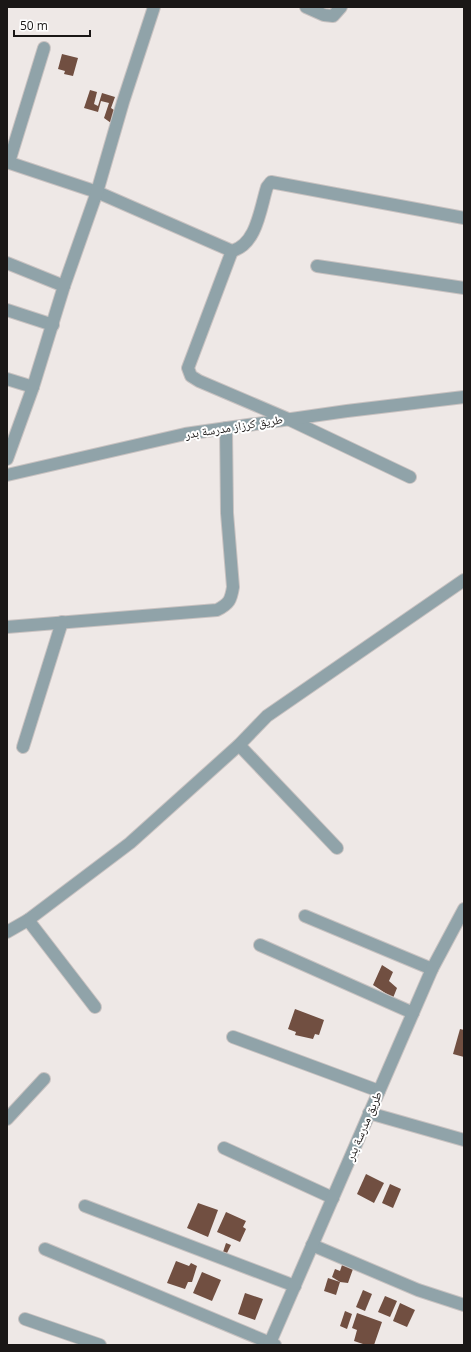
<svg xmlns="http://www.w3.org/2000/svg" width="471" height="1352" viewBox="0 0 471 1352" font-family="'Open Sans','Noto Naskh Arabic',sans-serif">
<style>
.building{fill:#714f41}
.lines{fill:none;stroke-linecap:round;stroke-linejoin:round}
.minor-casing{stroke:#c8c2c1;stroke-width:14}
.minor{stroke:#90a3a9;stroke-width:12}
.labels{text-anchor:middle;stroke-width:4;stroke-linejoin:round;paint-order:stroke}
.street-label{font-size:12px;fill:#1a1716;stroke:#fff}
</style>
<rect width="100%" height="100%" fill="#eee8e6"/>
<g class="building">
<polygon points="62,54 78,58 73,76 64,74 65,71 58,69"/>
<polygon points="90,90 97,92 94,104 98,106 102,93 115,97 111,108 117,112 111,123 104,118 109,103 101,101 98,112 84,108"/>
<polygon points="382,965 393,972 389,981 397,988 393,998 373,985"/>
<polygon points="295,1009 324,1020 319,1035 315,1034 313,1039 295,1035 296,1032 288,1029"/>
<polygon points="460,1029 464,1030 464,1057 453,1054"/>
<polygon points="366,1174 384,1183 374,1203 357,1194"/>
<polygon points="390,1184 401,1189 393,1208 382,1203"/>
<polygon points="198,1203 218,1210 208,1237 187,1228"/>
<polygon points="226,1212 246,1221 243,1227 246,1229 240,1242 217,1232"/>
<polygon points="226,1243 231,1245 227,1253 223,1252"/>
<polygon points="176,1261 189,1266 191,1263 197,1266 192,1282 188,1282 185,1289 167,1283"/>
<polygon points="342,1265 353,1269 348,1283 340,1282 332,1277 335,1269 340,1271"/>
<polygon points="202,1272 221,1280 212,1301 193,1293"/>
<polygon points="328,1278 340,1282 336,1295 324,1291"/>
<polygon points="363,1290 372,1294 365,1311 356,1307"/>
<polygon points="245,1293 263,1299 255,1320 238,1314"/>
<polygon points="385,1296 397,1301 390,1317 378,1312"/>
<polygon points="400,1303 415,1310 407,1327 393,1321"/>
<polygon points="345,1311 352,1314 347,1329 340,1326"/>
<polygon points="357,1313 382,1322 374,1345 366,1345 354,1341 357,1330 352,1328"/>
</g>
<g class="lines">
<g class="minor-casing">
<g id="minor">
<polyline points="306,7 324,15 333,16 341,7"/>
<path d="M 7,162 L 97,192 L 232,251 C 257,244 260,209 267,187 L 271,182 L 464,218"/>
<polyline points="9,162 44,48"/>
<polyline points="232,251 188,368 191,376 199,381 288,419 410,477"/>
<polyline points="7,263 64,286"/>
<polyline points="317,266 464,288"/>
<polyline points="7,310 53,325"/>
<polyline points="7,379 33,387"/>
<polyline points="7,459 33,387 64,286 97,192 123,102 154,7"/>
<polyline points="7,475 185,434 347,411 464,397"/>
<path d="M 7,627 L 217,610 C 229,604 231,600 233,587 L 227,513 L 226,428"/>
<polyline points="239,745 337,848"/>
<polyline points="23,747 62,622"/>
<polyline points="305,916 432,969"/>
<polyline points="28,920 95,1007"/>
<polyline points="7,932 28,920 130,843 239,745 267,716 464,580"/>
<polyline points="260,945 413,1013"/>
<polyline points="233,1037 379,1091"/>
<polyline points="369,1113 464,1140"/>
<polyline points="7,1119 44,1079"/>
<polyline points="224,1148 333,1198"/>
<polyline points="85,1206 295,1286"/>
<polyline points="312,1245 418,1290 464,1305"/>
<polyline points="45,1249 275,1345"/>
<polyline points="25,1319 100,1345"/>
<polyline points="269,1345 432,969 464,909"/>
</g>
</g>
<use href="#minor" class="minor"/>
</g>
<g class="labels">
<g class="street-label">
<text transform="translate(234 427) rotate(-9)" y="4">طريق كرزاز مدرسة بدر</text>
<text transform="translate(364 1126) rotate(-67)" y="4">طريق مدرسة بدر</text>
</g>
</g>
<rect width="471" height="1352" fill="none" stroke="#1a1716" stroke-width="16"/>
<path d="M14 30v6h76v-6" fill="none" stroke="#1a1716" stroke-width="2"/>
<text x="20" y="30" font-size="12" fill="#1a1716" stroke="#ffffff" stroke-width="3" paint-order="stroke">50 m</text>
</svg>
